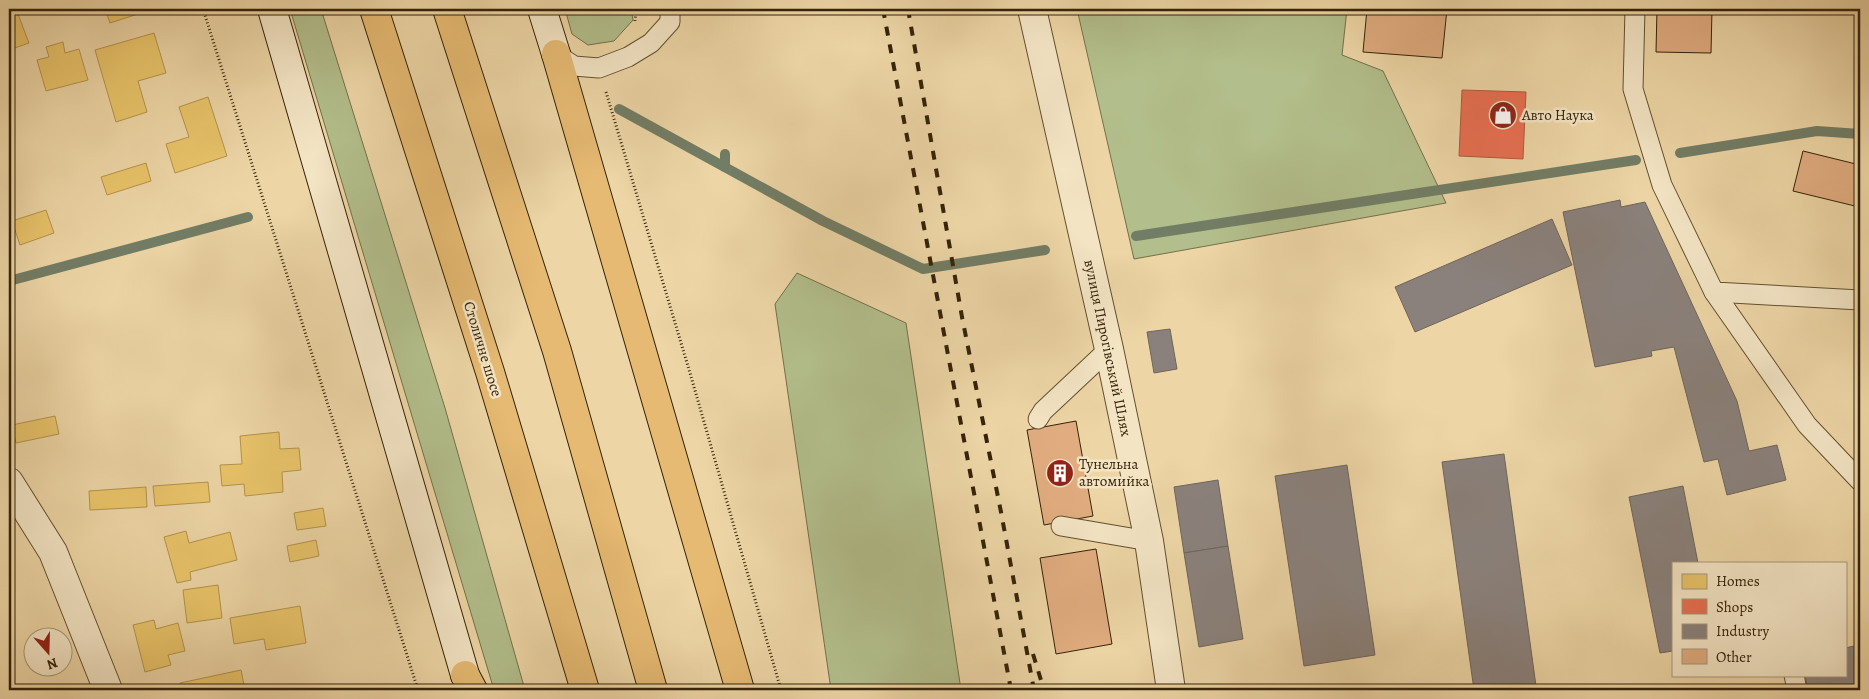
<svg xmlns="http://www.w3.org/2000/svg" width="1869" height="699" viewBox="0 0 1869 699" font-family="Alegreya,serif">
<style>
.green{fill:#b2be8b;stroke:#74704a}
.homes{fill:#e9c46a;stroke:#b3944d}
.shops{fill:#e76f51;stroke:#b2583b}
.industry{fill:#8a817c;stroke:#706559}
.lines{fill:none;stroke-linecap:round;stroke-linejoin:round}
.stream{stroke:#727d65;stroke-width:10}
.building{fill:#e0ac80;stroke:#352308}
.service-casing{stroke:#63502f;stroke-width:21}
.minor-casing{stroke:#63502f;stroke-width:30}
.secondary-casing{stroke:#352308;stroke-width:30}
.trunk-casing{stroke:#352308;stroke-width:30}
.path{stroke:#352308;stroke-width:3;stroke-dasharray:1 2.5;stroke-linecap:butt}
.service{stroke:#f3e4c4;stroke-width:19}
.minor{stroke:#f3e4c4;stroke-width:28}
.secondary{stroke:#f3e4c4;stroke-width:28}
.trunk{stroke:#e6ba72;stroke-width:28}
.rail{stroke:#352308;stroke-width:4;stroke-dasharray:9 9;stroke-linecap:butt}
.labels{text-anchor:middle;stroke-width:5;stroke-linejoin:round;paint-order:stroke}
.poi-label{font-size:15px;fill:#352308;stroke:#f3e4c4;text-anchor:start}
.street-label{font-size:15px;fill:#352308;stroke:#f3e4c4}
</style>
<rect width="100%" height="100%" fill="#edd5a5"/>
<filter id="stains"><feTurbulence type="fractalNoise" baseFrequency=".004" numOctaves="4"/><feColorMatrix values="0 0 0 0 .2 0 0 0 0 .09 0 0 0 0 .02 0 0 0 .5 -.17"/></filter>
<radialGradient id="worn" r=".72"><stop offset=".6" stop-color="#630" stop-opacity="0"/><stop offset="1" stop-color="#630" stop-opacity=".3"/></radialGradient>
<g class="green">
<polygon points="290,9 321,9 445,408 525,690 494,690"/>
<polygon points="565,9 631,9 633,20 614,41 588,45 572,34"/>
<polygon points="1077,9 1347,9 1342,55 1383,71 1446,203 1134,259"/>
<polygon points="797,273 906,323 961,690 831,690 775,304"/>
</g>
<g class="homes">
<polygon points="16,9 29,43 9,50 9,10"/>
<polygon points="105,9 143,9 144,12 110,23"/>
<polygon points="154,33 166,73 138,81 147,112 116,122 95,50"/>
<polygon points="63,42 65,53 79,49 88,80 46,91 37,60 49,57 46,47"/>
<polygon points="208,97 227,156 175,173 166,144 189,137 179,107"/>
<polygon points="146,163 151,181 107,195 101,177"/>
<polygon points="46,210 54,233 20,245 12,221"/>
<polygon points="55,416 59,434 16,443 12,425"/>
<polygon points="279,432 280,449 299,448 301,470 282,472 283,492 245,496 244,484 222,486 220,465 242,464 240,436"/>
<polygon points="208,482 210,502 155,506 153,486"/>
<polygon points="146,487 147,507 90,510 89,491"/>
<polygon points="323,508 326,526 297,530 294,513"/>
<polygon points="186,531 189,543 230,532 237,560 190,572 191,580 177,583 164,537"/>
<polygon points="316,540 319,556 290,562 287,546"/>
<polygon points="218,585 222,618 187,623 183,590"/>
<polygon points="300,606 306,643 266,650 264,639 234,644 230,618"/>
<polygon points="154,620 156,629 178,623 185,651 168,655 171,665 145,672 133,625"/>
<polygon points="241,670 245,690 181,690 180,683"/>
</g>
<polygon class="shops" points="1462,90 1526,92 1523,159 1459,156"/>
<g class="industry">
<polygon points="1620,200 1621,207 1645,202 1737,401 1749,451 1777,445 1786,480 1727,495 1718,459 1704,462 1674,347 1651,351 1652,356 1595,367 1563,212"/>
<polygon points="1552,219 1572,265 1415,332 1395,287"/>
<polygon points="1170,329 1177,369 1154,373 1147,332"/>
<polygon points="1504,454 1536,686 1507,690 1474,690 1442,462"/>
<polygon points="1347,465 1375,655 1304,666 1275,476"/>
<polygon points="1218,480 1228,546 1184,553 1174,487"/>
<polygon points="1683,486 1698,563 1673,563 1673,651 1660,653 1629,497"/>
<polygon points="1228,546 1243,639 1199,647 1184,553"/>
<polygon points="1854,646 1860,672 1860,690 1808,690 1805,675 1845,675 1845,648"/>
</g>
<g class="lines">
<g class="stream">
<polyline points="619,109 823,221 923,269 1045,250"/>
<polyline points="1680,153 1817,131 1860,134"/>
<polyline points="725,167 725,154"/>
<polyline points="1136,236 1636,160"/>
<polyline points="9,281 248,217"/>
</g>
</g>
<g class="building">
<polygon points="1367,9 1447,9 1442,58 1363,52"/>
<polygon points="1657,9 1712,9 1711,53 1656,52"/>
<polygon points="1803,151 1860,165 1860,200 1859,207 1793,191"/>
<polygon points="1076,421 1093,516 1044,525 1027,430"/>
<polygon points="1096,549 1112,644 1056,654 1040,558"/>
</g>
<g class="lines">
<g class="service-casing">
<g id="service">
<polyline points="1635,9 1633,89 1662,185 1714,292 1860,300"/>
<polyline points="556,54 574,66 599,68 628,57 651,43 670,22 670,9"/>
<polyline points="1714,292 1807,425 1860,481"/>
<polyline points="1038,419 1043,411 1109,349"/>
<polyline points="1061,526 1149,541"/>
<polyline points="1794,675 1797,690"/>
</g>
</g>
<g class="minor-casing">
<g id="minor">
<polyline points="1032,9 1109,349 1149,541 1171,690"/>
<polyline points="9,482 53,552 108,690"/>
</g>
</g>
<g class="secondary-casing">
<g id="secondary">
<polyline points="272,9 465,675"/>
<polyline points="542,9 556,54"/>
</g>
</g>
<g class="trunk-casing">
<g id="trunk">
<polyline points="374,9 490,372 585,690"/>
<polyline points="447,9 557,351 653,690"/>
<polyline points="556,54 740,690"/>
<polyline points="465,675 473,690"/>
</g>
</g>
<g class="path">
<polyline points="203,9 418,690"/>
<polyline points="635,21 636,9"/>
<polyline points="606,92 690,373 781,690"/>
</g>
<use href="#service" class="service"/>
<use href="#minor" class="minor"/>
<use href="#secondary" class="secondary"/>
<use href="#trunk" class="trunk"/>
<g class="rail">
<polyline points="883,9 1011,690"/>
<polyline points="908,9 962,317 1001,512 1034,690"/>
<polyline points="1033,654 1044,690"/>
</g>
</g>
<defs>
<g id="shop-disc" transform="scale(1.4375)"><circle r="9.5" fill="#8f2418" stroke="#f3e4c4"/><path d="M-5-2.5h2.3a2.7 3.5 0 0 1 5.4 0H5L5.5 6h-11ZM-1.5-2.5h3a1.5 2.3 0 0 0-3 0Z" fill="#fff"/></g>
<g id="building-disc" transform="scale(1.4375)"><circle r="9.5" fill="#8f2418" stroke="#f3e4c4"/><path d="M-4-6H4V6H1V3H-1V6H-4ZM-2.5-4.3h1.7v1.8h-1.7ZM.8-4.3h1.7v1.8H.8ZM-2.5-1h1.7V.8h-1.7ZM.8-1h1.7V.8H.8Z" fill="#fff"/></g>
</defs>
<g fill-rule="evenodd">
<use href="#shop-disc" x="1503" y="115"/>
<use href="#building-disc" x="1060" y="473"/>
</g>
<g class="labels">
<g class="poi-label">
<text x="1522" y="120">Авто Наука</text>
<text x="1079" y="469">Тунельна<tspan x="1079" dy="17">автомийка</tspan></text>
</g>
<g class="street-label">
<text transform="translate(1108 348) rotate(78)" y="5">вулиця Пирогівський Шлях</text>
<text transform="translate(483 349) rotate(73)" y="5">Столичне шосе</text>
</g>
</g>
<rect width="1869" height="699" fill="none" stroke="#edd5a5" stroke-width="30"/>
<rect x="10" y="10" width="1849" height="679" fill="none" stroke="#352308" stroke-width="2.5"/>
<rect x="15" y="15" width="1839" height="669" fill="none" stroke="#352308"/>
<rect x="1672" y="562" width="175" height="115" fill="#f3e4c4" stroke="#a79779"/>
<rect x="1682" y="574" width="25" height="15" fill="#e9c46a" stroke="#a79779"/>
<text x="1716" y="586" font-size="15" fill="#352308">Homes</text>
<rect x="1682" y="599" width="25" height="15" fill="#e76f51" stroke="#a79779"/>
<text x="1716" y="612" font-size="15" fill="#352308">Shops</text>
<rect x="1682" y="624" width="25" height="15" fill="#8a817c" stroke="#a79779"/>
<text x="1716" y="636" font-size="15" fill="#352308">Industry</text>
<rect x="1682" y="649" width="25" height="15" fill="#e0ac80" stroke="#a79779"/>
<text x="1716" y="662" font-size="15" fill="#352308">Other</text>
<g transform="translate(48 652) rotate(160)"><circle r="24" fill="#f3e4c4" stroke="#a79779"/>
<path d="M0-4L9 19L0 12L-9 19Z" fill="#8f2418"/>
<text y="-8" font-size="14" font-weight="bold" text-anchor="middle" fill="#352308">N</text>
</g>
<rect width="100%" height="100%" filter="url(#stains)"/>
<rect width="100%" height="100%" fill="url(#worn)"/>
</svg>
